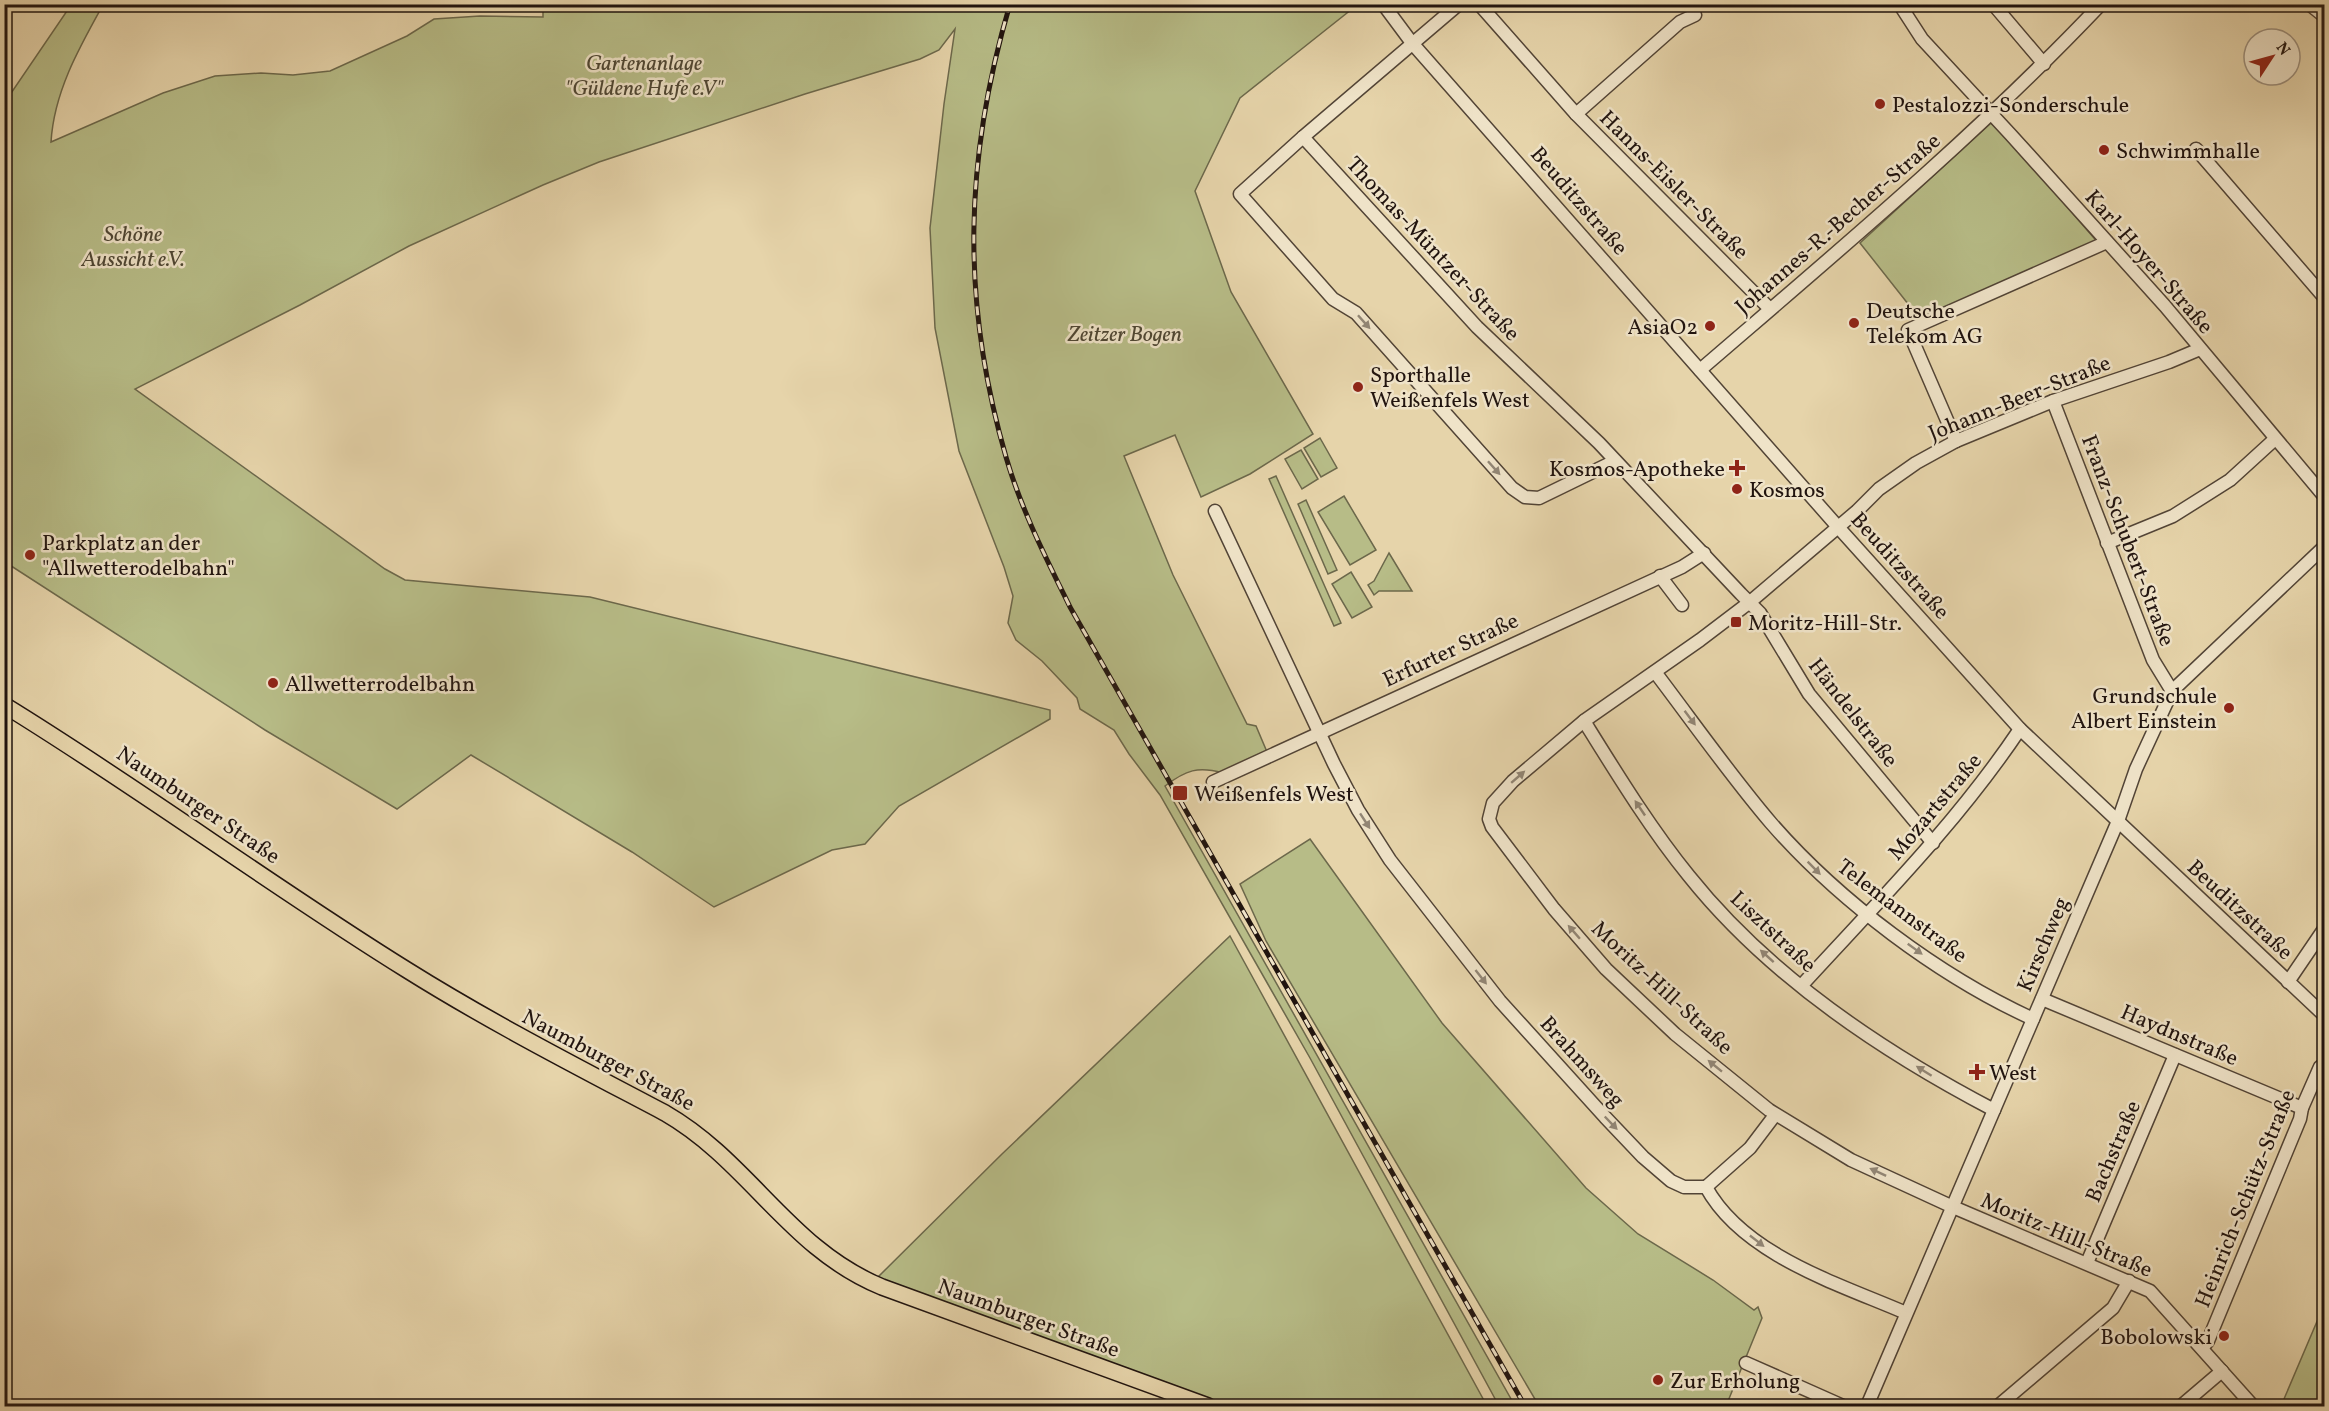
<svg xmlns="http://www.w3.org/2000/svg" width="2329" height="1411" viewBox="0 0 2329 1411" font-family="Vollkorn,serif">
<style>
.green{fill:#b7bc87;stroke:#6c684b;stroke-width:1.5}
.lines{fill:none;stroke-linecap:round;stroke-linejoin:round}
.minor-casing{stroke:#524436;stroke-width:15}
.major-casing{stroke:#21140f;stroke-width:18}
.minor{stroke:#efe3c8;stroke-width:12}
.major{stroke:#e6d4aa;stroke-width:15}
.rail-casing{stroke:#21140f;stroke-width:5}
.rail{stroke:#efe3c8;stroke-width:3;stroke-dasharray:9;stroke-linecap:butt}
.oneway{fill:#928675}
.poi-dot{fill:#8f2418;stroke:#efe3c8;stroke-width:2}
.labels{text-anchor:middle;stroke-width:5;stroke-linejoin:round;paint-order:stroke}
.park-label{font-size:22px;font-style:italic;fill:#4e4633;stroke:#efe3c8}
.poi-label{font-size:22px;fill:#21140f;stroke:#efe3c8;text-anchor:start}
.street-label{font-size:22px;fill:#21140f;stroke:#efe3c8}
</style>
<rect width="100%" height="100%" fill="#e6d4aa"/>
<filter id="stains"><feTurbulence type="fractalNoise" baseFrequency=".00333" numOctaves="4"/><feColorMatrix values="0 0 0 0 .2 0 0 0 0 .09 0 0 0 0 .02 0 0 0 .5 -.17"/></filter>
<radialGradient id="worn" r=".72"><stop offset=".6" stop-color="#630" stop-opacity="0"/><stop offset="1" stop-color="#630" stop-opacity=".3"/></radialGradient>
<g class="green">
<path d="M 71,5 L 103,5 C 79,48 54,92 51,142 L 163,93 L 215,76 L 261,73 L 293,75 L 330,71 L 407,36 L 434,19 L 480,16 L 543,17 L 543,5 L 1357,5 L 1240,98 L 1195,191 L 1231,292 L 1313,434 L 1250,474 L 1201,497 L 1175,435 L 1124,456 L 1173,575 L 1247,724 L 1256,726 L 1267,752 L 1223,773 C 1198,766 1186,770 1165,786 L 1515,1406 L 1499,1406 L 1310,1058 L 1160,795 L 1129,754 L 1114,730 L 1080,709 L 1077,698 L 1042,661 L 1016,640 L 1008,623 L 1013,596 L 1004,567 L 959,451 L 935,328 L 930,228 L 944,104 L 955,29 L 939,50 L 920,59 L 805,94 L 599,162 L 543,185 L 409,246 L 300,305 L 135,389 L 385,569 L 405,580 L 590,597 L 1050,710 L 1050,719 L 899,806 L 865,844 L 832,850 L 714,907 L 632,852 L 471,755 L 397,809 L 265,730 L 5,562 L 5,102 Z"/>
<polygon points="1991,123 2019,151 2100,245 1920,319 1860,243"/>
<polygon points="1320,438 1337,468 1321,477 1304,448"/>
<polygon points="1301,450 1318,479 1302,489 1285,459"/>
<polygon points="1276,476 1341,623 1334,626 1269,479"/>
<polygon points="1344,496 1376,550 1350,565 1318,512"/>
<polygon points="1306,500 1337,570 1328,574 1298,504"/>
<polygon points="1389,553 1412,591 1379,591 1374,595 1368,585 1374,581"/>
<polygon points="1351,572 1372,607 1352,618 1332,584"/>
<polygon points="1310,839 1442,1023 1586,1188 1638,1234 1713,1280 1754,1310 1758,1307 1762,1318 1726,1406 1539,1406 1266,941 1240,884"/>
<polygon points="1230,936 1487,1406 1225,1406 1006,1328 877,1278 1002,1154"/>
<polygon points="2324,1305 2324,1406 2281,1406"/>
</g>
<g class="lines">
<g class="minor-casing">
<g id="minor">
<polyline points="1383,4 1412,43 1838,527 2020,729 2324,1015"/>
<polyline points="1459,4 1303,137 1240,194 1333,299 1356,313 1512,488 1525,497 1539,498 1615,461"/>
<polyline points="1479,4 1576,114 1770,309"/>
<polyline points="1993,4 2044,64"/>
<polyline points="2309,4 2324,16"/>
<polyline points="1900,5 1922,39 2011,135 2165,306 2324,496"/>
<polyline points="1576,114 1680,22 1695,15"/>
<polyline points="1303,137 1477,327 1599,443 1741,594 1760,613 1809,694 1933,843"/>
<polyline points="2196,149 2324,297"/>
<polyline points="2200,349 2169,362 2053,401 1956,441 1916,463 1879,489 1857,511 1750,602 1700,640 1584,721 1513,781 1493,803 1489,819 1492,827 1554,909 1606,969 1675,1034 1769,1110 1851,1160 1953,1207 2150,1291 2253,1406"/>
<path d="M 1700,370 C 1837,252 1976,136 2101,4"/>
<polyline points="2053,401 2153,660 2172,691"/>
<polyline points="1956,441 1908,330 2107,242"/>
<path d="M 1215,511 L 1334,764 L 1358,810 L 1390,860 L 1500,1001 L 1605,1117 L 1643,1157 L 1671,1181 L 1684,1187 L 1706,1187 C 1743,1255 1839,1284 1906,1313"/>
<polyline points="2107,543 2173,516 2230,480 2275,439"/>
<polyline points="1660,576 1682,605"/>
<path d="M 1655,672 C 1693,722 1730,775 1771,823 C 1839,901 1939,976 2033,1019"/>
<path d="M 1584,721 C 1617,774 1650,828 1689,876 C 1768,975 1883,1052 1994,1110"/>
<polyline points="1213,782 1682,567 1704,553"/>
<polyline points="2288,982 2324,929"/>
<path d="M 1802,985 C 1878,902 1957,823 2020,729"/>
<polyline points="2042,999 2302,1108"/>
<polyline points="1706,1187 1750,1148 1775,1115"/>
<polyline points="2087,1263 2175,1055"/>
<polyline points="2202,1348 2208,1341 2300,1119 2302,1108 2320,1067 2324,1064"/>
<polyline points="1746,1363 1843,1406"/>
<polyline points="1867,1406 2118,821 2136,769 2172,691 2324,547"/>
<polyline points="1998,1406 2113,1308 2129,1281"/>
<polyline points="2181,1406 2222,1371"/>
</g>
</g>
<g class="major-casing">
<path id="major" d="M 4,705 C 141,789 270,885 407,970 C 490,1022 578,1067 665,1113 C 750,1162 789,1249 882,1287 L 1208,1406"/>
</g>
<use href="#minor" class="minor"/>
<use href="#major" class="major"/>
<g class="rail-casing">
<path id="rail" d="M 1010,4 C 964,160 961,301 1006,457 C 1021,509 1046,558 1070,607 L 1525,1406"/>
</g>
<use href="#rail" class="rail"/>
</g>
<defs><path id="oneway-solid" d="M-6-.8H1V-3.2L6.5 0L1 3.2V.8H-6Z" transform="scale(1.5)"/></defs>
<g class="oneway">
<use href="#oneway-solid" transform="translate(1364 322) rotate(48)"/>
<use href="#oneway-solid" transform="translate(1494 468) rotate(48)"/>
<use href="#oneway-solid" transform="translate(1690 718) rotate(53)"/>
<use href="#oneway-solid" transform="translate(1518 777) rotate(-41)"/>
<use href="#oneway-solid" transform="translate(1640 808) rotate(-124)"/>
<use href="#oneway-solid" transform="translate(1365 821) rotate(57)"/>
<use href="#oneway-solid" transform="translate(1814 868) rotate(45)"/>
<use href="#oneway-solid" transform="translate(1574 932) rotate(-131)"/>
<use href="#oneway-solid" transform="translate(1915 949) rotate(36)"/>
<use href="#oneway-solid" transform="translate(1767 956) rotate(-138)"/>
<use href="#oneway-solid" transform="translate(1481 977) rotate(52)"/>
<use href="#oneway-solid" transform="translate(1715 1066) rotate(-141)"/>
<use href="#oneway-solid" transform="translate(1924 1071) rotate(-148)"/>
<use href="#oneway-solid" transform="translate(1611 1123) rotate(46)"/>
<use href="#oneway-solid" transform="translate(1878 1172) rotate(-155)"/>
<use href="#oneway-solid" transform="translate(1757 1241) rotate(38)"/>
</g>
<g class="poi-dot">
<circle cx="1880" cy="104" r="6"/>
<circle cx="2104" cy="150" r="6"/>
<circle cx="1854" cy="323" r="6"/>
<circle cx="1710" cy="326" r="6"/>
<circle cx="1358" cy="387" r="6"/>
<path d="M1734 459h6v6h6v6h-6v6h-6v-6h-6v-6h6z"/>
<circle cx="1737" cy="489" r="6"/>
<circle cx="30" cy="555" r="6"/>
<rect x="1730" y="616" width="12" height="12" rx="3"/>
<circle cx="273" cy="683" r="6"/>
<circle cx="2229" cy="708" r="6"/>
<rect x="1172" y="785" width="16" height="16" rx="3"/>
<path d="M1974 1063h6v6h6v6h-6v6h-6v-6h-6v-6h6z"/>
<circle cx="2224" cy="1336" r="6"/>
<circle cx="1658" cy="1380" r="6"/>
</g>
<g class="labels">
<g class="park-label">
<text x="644" y="70">Gartenanlage<tspan x="644" dy="25">"Güldene Hufe e.V"</tspan></text>
<text x="133" y="241">Schöne<tspan x="133" dy="25">Aussicht e.V.</tspan></text>
<text x="1125" y="341">Zeitzer Bogen</text>
</g>
<g class="poi-label">
<text x="1892" y="112">Pestalozzi-Sonderschule</text>
<text x="2116" y="158">Schwimmhalle</text>
<text x="1866" y="318">Deutsche<tspan x="1866" dy="25">Telekom AG</tspan></text>
<text x="1698" y="334" text-anchor="end">AsiaO2</text>
<text x="1370" y="382">Sporthalle<tspan x="1370" dy="25">Weißenfels West</tspan></text>
<text x="1725" y="476" text-anchor="end">Kosmos-Apotheke</text>
<text x="1749" y="497">Kosmos</text>
<text x="42" y="550">Parkplatz an der<tspan x="42" dy="25">"Allwetterodelbahn"</tspan></text>
<text x="1748" y="630">Moritz-Hill-Str.</text>
<text x="285" y="691">Allwetterrodelbahn</text>
<text x="2217" y="703" text-anchor="end">Grundschule<tspan x="2217" dy="25">Albert Einstein</tspan></text>
<text x="1194" y="801">Weißenfels West</text>
<text x="1989" y="1080">West</text>
<text x="2212" y="1344" text-anchor="end">Bobolowski</text>
<text x="1670" y="1388">Zur Erholung</text>
</g>
<g class="street-label">
<text transform="translate(1675 184) rotate(45)" y="8">Hanns-Eisler-Straße</text>
<text transform="translate(1580 200) rotate(49)" y="8">Beuditzstraße</text>
<text transform="translate(1837 223) rotate(-41)" y="8">Johannes-R.-Becher-Straße</text>
<text transform="translate(1434 248) rotate(47)" y="8">Thomas-Müntzer-Straße</text>
<text transform="translate(2150 261) rotate(49)" y="8">Karl-Hoyer-Straße</text>
<text transform="translate(2019 397) rotate(-22)" y="8">Johann-Beer-Straße</text>
<text transform="translate(2129 540) rotate(69)" y="8">Franz-Schubert-Straße</text>
<text transform="translate(1901 565) rotate(48)" y="8">Beuditzstraße</text>
<text transform="translate(1450 649) rotate(-25)" y="8">Erfurter Straße</text>
<text transform="translate(1854 712) rotate(52)" y="8">Händelstraße</text>
<text transform="translate(199 804) rotate(34)" y="8">Naumburger Straße</text>
<text transform="translate(1934 806) rotate(-50)" y="8">Mozartstraße</text>
<text transform="translate(2241 909) rotate(43)" y="8">Beuditzstraße</text>
<text transform="translate(1903 910) rotate(37)" y="8">Telemannstraße</text>
<text transform="translate(1774 931) rotate(43)" y="8">Lisztstraße</text>
<text transform="translate(2042 944) rotate(-67)" y="8">Kirschweg</text>
<text transform="translate(1663 987) rotate(43)" y="8">Moritz-Hill-Straße</text>
<text transform="translate(2180 1034) rotate(23)" y="8">Haydnstraße</text>
<text transform="translate(609 1059) rotate(28)" y="8">Naumburger Straße</text>
<text transform="translate(1583 1061) rotate(48)" y="8">Brahmsweg</text>
<text transform="translate(2112 1151) rotate(-67)" y="8">Bachstraße</text>
<text transform="translate(2244 1198) rotate(-68)" y="8">Heinrich-Schütz-Straße</text>
<text transform="translate(2067 1234) rotate(23)" y="8">Moritz-Hill-Straße</text>
<text transform="translate(1029 1317) rotate(20)" y="8">Naumburger Straße</text>
</g>
</g>
<rect width="2329" height="1411" fill="none" stroke="#e6d4aa" stroke-width="24"/>
<rect x="6" y="6" width="2317" height="1399" fill="none" stroke="#21140f" stroke-width="3"/>
<rect x="12" y="12" width="2305" height="1387" fill="none" stroke="#21140f" stroke-width="1.5"/>
<g transform="translate(2272 57) rotate(54)"><circle r="28" fill="#efe3c8" stroke="#9d907e" stroke-width="1.5"/>
<path d="M0-4.5L10 22L0 15L-10 22Z" fill="#8f2418"/>
<text y="-9" font-size="16" font-weight="bold" text-anchor="middle" fill="#21140f">N</text>
</g>
<rect width="100%" height="100%" filter="url(#stains)"/>
<rect width="100%" height="100%" fill="url(#worn)"/>
</svg>
